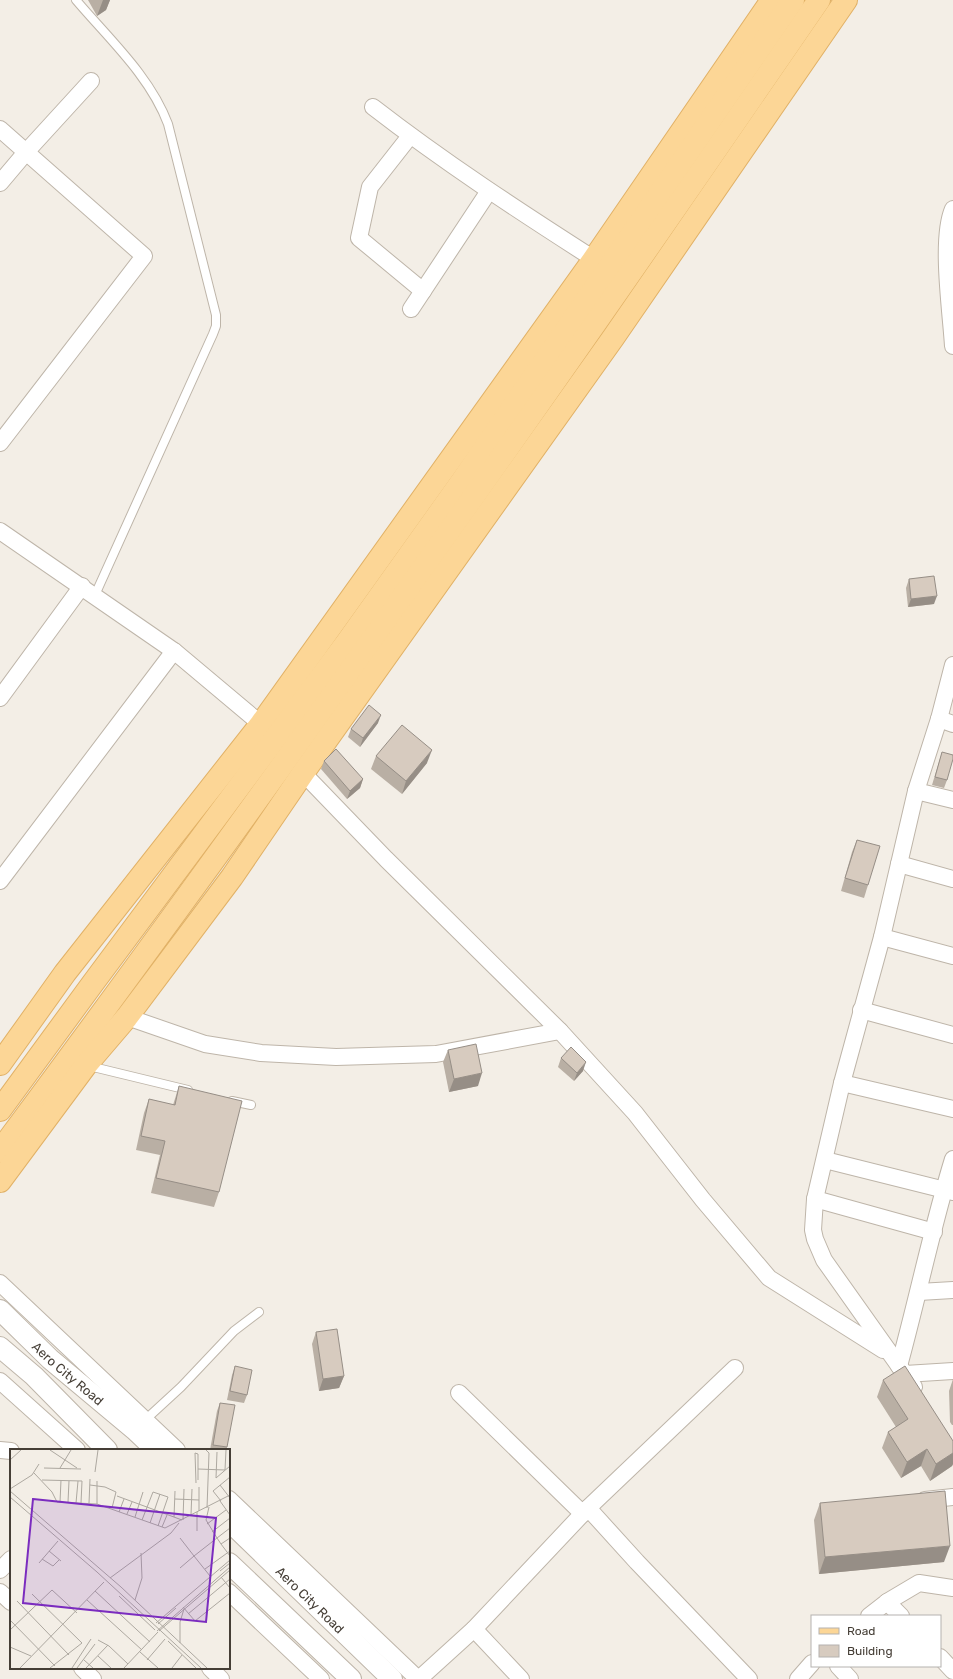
<svg xmlns="http://www.w3.org/2000/svg" width="953" height="1679" viewBox="0 0 953 1679" font-family="Rubik,sans-serif">
<style>
.lines{fill:none;stroke-linecap:round;stroke-linejoin:round}
.service-casing{stroke:#beb5a9;stroke-width:10}
.minor-casing{stroke:#beb5a9;stroke-width:18}
.tertiary-casing{stroke:#beb5a9;stroke-width:22}
.primary-casing{stroke:#e1b166;stroke-width:24}
.service{stroke:#fff;stroke-width:8}
.minor{stroke:#fff;stroke-width:16}
.tertiary{stroke:#fff;stroke-width:20}
.primary{stroke:#fcd696;stroke-width:22}
.wall{fill:#b9afa4}
.shaded-wall{fill:#968e86}
.building{fill:#d7cbbf;stroke:#968e86}
.labels{text-anchor:middle;stroke-width:3.5;stroke-linejoin:round;paint-order:stroke}
.street-label{font-size:13px;fill:#453e36;stroke:#fff}
.inset-road{fill:none;stroke:#ada8a0;stroke-width:1}
.view{fill:#7b2cbf;fill-opacity:0.15;stroke:#7b2cbf;stroke-width:2}
.inset-edge{fill:none;stroke:#453e36;stroke-width:2}
</style>
<rect width="100%" height="100%" fill="#f3eee6"/>
<g class="lines">
<g class="service-casing">
<g id="service">
<path d="M 76,0 C 109,39 150,76 168,124 L 216,315 L 216,326 L 213,334 L 95,595"/>
<polyline points="89,1066 188,1090"/>
<polyline points="232,1101 251,1105"/>
<polyline points="144,1421 181,1387 234,1331 259,1312"/>
</g>
</g>
<g class="minor-casing">
<g id="minor">
<path d="M 373,107 C 444,162 519,211 594,259"/>
<polyline points="0,129 144,256 0,443"/>
<polyline points="410,136 370,187 359,238 423,291"/>
<polyline points="0,183 27,151 91,81"/>
<path d="M 953,209 C 940,239 951,312 953,346"/>
<polyline points="411,309 489,191"/>
<polyline points="0,531 174,651 261,724"/>
<polyline points="0,698 82,586"/>
<polyline points="939,719 953,724"/>
<polyline points="303,773 386,859 560,1031 635,1113 703,1200 769,1278 883,1350"/>
<polyline points="916,791 953,800"/>
<polyline points="899,864 953,879"/>
<polyline points="0,881 174,651"/>
<polyline points="882,937 953,956"/>
<polyline points="861,1010 953,1035"/>
<polyline points="127,1017 205,1044 261,1053 336,1057 436,1054 560,1031"/>
<polyline points="842,1083 953,1109"/>
<polyline points="825,1160 953,1192"/>
<polyline points="815,1199 934,1232"/>
<polyline points="0,1283 177,1450"/>
<polyline points="919,1292 953,1290"/>
<path d="M 899,1366 C 918,1297 932,1227 953,1159"/>
<polyline points="735,1368 588,1508 637,1562 749,1679"/>
<polyline points="905,1374 953,1371"/>
<polyline points="0,1381 77,1450"/>
<polyline points="914,1387 824,1260 815,1239 813,1230 815,1199 842,1083 882,937 916,791 939,719 953,665"/>
<polyline points="459,1393 583,1514"/>
<polyline points="0,1450 11,1451"/>
<polyline points="229,1499 418,1679"/>
<polyline points="925,1500 953,1497"/>
<polyline points="0,1570 11,1559"/>
<polyline points="0,1592 11,1602"/>
<polyline points="229,1592 321,1679"/>
<polyline points="887,1602 901,1616"/>
<polyline points="869,1616 887,1602 919,1583 953,1588"/>
<polyline points="474,1629 521,1679"/>
<polyline points="940,1657 953,1671"/>
<polyline points="838,1666 850,1679"/>
<polyline points="82,1668 93,1679"/>
<polyline points="210,1668 221,1679"/>
<polyline points="419,1679 474,1629 588,1508"/>
<polyline points="798,1679 812,1663"/>
</g>
</g>
<g class="tertiary-casing">
<g id="tertiary">
<path id="s1" d="M 0,1310 L 50,1359 L 135,1430 L 156,1450"/>
<polyline points="0,1347 34,1376 107,1450"/>
<path id="s2" d="M 229,1521 L 392,1679"/>
<polyline points="229,1563 351,1679"/>
</g>
</g>
<g class="primary-casing">
<g id="primary">
<polyline points="0,1064 65,973 261,724 594,259 772,0"/>
<polyline points="0,1110 93,983 347,642 462,481 793,0"/>
<path d="M 0,1151 C 281,773 553,388 819,0"/>
<polyline points="0,1181 86,1065 127,1017 232,877 303,773 613,338 846,0"/>
</g>
</g>
<use href="#service" class="service"/>
<use href="#minor" class="minor"/>
<use href="#tertiary" class="tertiary"/>
<use href="#primary" class="primary"/>
</g>
<g class="wall">
<polygon points="88,0 110,0 106,10 97,16"/>
<polygon points="909,579 934,604 908,607 906,588"/>
<polygon points="378,723 360,747 348,737 351,729"/>
<polygon points="942,752 947,780 944,788 932,785"/>
<polygon points="376,756 427,763 402,794 371,769"/>
<polygon points="324,761 363,779 360,788 347,799 321,769"/>
<polygon points="857,840 868,885 864,898 841,891 852,852"/>
<polygon points="448,1050 478,1086 449,1092 443,1062"/>
<polygon points="561,1058 583,1071 574,1081 558,1067"/>
<polygon points="179,1086 219,1192 214,1207 151,1193 160,1155 136,1150 144,1113 149,1099 173,1105"/>
<polygon points="316,1332 344,1376 339,1388 319,1391 312,1344"/>
<polygon points="235,1366 247,1395 244,1403 227,1400 232,1375"/>
<polygon points="953,1379 953,1425 952,1425 950,1422 949,1391"/>
<polygon points="883,1380 953,1441 953,1464 952,1466 930,1481 921,1466 901,1478 882,1448 888,1432 896,1427 877,1397"/>
<polygon points="220,1403 227,1447 226,1450 210,1450 217,1411"/>
<polygon points="820,1503 944,1562 819,1574 814,1520"/>
</g>
<g class="shaded-wall">
<polygon points="103,0 110,0 106,10 97,16"/>
<polygon points="937,596 934,604 908,607 911,599"/>
<polygon points="381,715 378,723 360,747 363,738"/>
<polygon points="432,750 427,763 402,794 406,781"/>
<polygon points="363,779 360,788 347,799 350,791"/>
<polygon points="586,1062 583,1071 574,1081 577,1073"/>
<polygon points="482,1073 478,1086 449,1092 454,1079"/>
<polygon points="344,1376 339,1388 319,1391 323,1379"/>
<polygon points="927,1449 921,1466 901,1478 907,1462"/>
<polygon points="953,1453 953,1464 952,1466 930,1481 936,1464"/>
<polygon points="950,1546 944,1562 819,1574 825,1557"/>
</g>
<g class="building">
<polygon points="934,576 937,596 911,599 909,579"/>
<polygon points="369,705 381,715 363,738 351,729"/>
<polygon points="402,725 432,750 406,781 376,756"/>
<polygon points="336,749 363,779 350,791 324,761"/>
<polygon points="942,752 953,755 953,759 947,780 935,777"/>
<polygon points="857,840 880,846 868,885 845,878"/>
<polygon points="476,1044 482,1073 454,1079 448,1050"/>
<polygon points="571,1047 586,1062 577,1073 561,1058"/>
<polygon points="179,1086 242,1101 219,1192 156,1178 165,1141 141,1136 149,1099 175,1105"/>
<polygon points="337,1329 344,1376 323,1379 316,1332"/>
<polygon points="235,1366 252,1370 247,1395 230,1391"/>
<polygon points="905,1366 953,1441 953,1453 936,1464 927,1449 907,1462 888,1432 908,1419 883,1380"/>
<polygon points="220,1403 235,1405 227,1447 213,1445"/>
<polygon points="945,1491 950,1546 825,1557 820,1503"/>
</g>
<g class="labels">
<g class="street-label">
<text dy="5" stroke="none"><textPath href="#s1" startOffset="93">Aero City Road</textPath></text>
<text dy="5" stroke="none"><textPath href="#s2" startOffset="113">Aero City Road</textPath></text>
</g>
</g>
<g transform="translate(10 1449)">
<rect width="220" height="220" fill="#f3eee6"/>
<path class="inset-road" d="M 40,1 L 67,19M 196,1 L 199,4 L 197,59M 0,11 L 11,1M 34,19 L 71,20M 50,19 L 61,1M 188,20 L 215,21M 215,21 L 216,1M 85,23 L 88,1M 24,24 L 42,43 L 47,53 L 87,55 L 155,79 L 220,46M 206,29 L 207,3M 206,29 L 220,17M 32,31 L 72,32 L 71,54M 87,32 L 87,55M 186,34 L 185,4 L 188,5 L 188,31M 80,36 L 95,38 L 106,43 L 102,59M 210,36 L 220,49M 189,38 L 189,62M 0,40 L 22,26 L 29,15M 0,42 L 111,138 L 197,219M 107,47 L 172,71M 0,48 L 87,123 L 191,219M 165,50 L 189,51M 210,52 L 220,66M 211,52 L 203,42 L 220,28M 50,53 L 51,31M 58,53 L 59,32M 66,54 L 68,32M 79,54 L 80,30M 199,58 L 196,71 L 207,89 L 220,79M 109,63 L 114,50M 117,65 L 122,53M 181,66 L 182,40M 125,68 L 133,43M 164,68 L 165,42M 132,71 L 143,43 L 158,48 L 148,77M 173,71 L 174,40M 140,74 L 150,45M 197,75 L 216,61M 152,78 L 157,66M 187,82 L 187,63M 202,83 L 220,69M 170,89 L 184,107 L 207,89 L 211,95M 220,89 L 211,95 L 220,107M 39,102 L 51,112M 184,107 L 200,127M 32,110 L 43,117 L 49,111M 29,114 L 48,92M 170,119 L 184,107M 195,120 L 220,102M 210,122 L 220,114M 211,128 L 220,139M 100,129 L 161,84 L 169,74M 85,142 L 140,193M 22,145 L 72,194 L 40,219M 109,147 L 145,181M 77,151 L 132,201M 125,151 L 132,129 L 131,104M 7,152 L 59,206M 173,158 L 185,172 L 220,144M 178,165 L 220,130M 0,171 L 45,217M 146,174 L 220,111M 148,175 L 166,159M 0,181 L 42,141 L 67,164M 147,182 L 220,118M 149,182 L 220,121M 88,191 L 99,197 L 118,215M 158,192 L 186,219M 170,194 L 170,173 L 174,160M 0,198 L 21,207M 130,203 L 148,219M 88,207 L 101,219M 74,211 L 83,219M 137,211 L 155,190M 10,219 L 94,133M 62,219 L 81,190M 67,219 L 85,195M 76,219 L 98,196M 114,219 L 148,183M 162,219 L 172,206"/>
<path class="view" d="M 23,50 L 206,69 L 196,173 L 13,154 Z"/>
<rect width="220" height="220" class="inset-edge"/>
</g>
<rect x="811" y="1615" width="130" height="52" fill="#ffffff" stroke="#b5b2af"/>
<rect x="819" y="1628" width="20" height="6" fill="#fcd696" stroke="#b5b2af"/>
<text x="847" y="1635" font-size="12" fill="#453e36">Road</text>
<rect x="819" y="1645" width="20" height="12" fill="#d7cbbf" stroke="#b5b2af"/>
<text x="847" y="1655" font-size="12" fill="#453e36">Building</text>
</svg>
